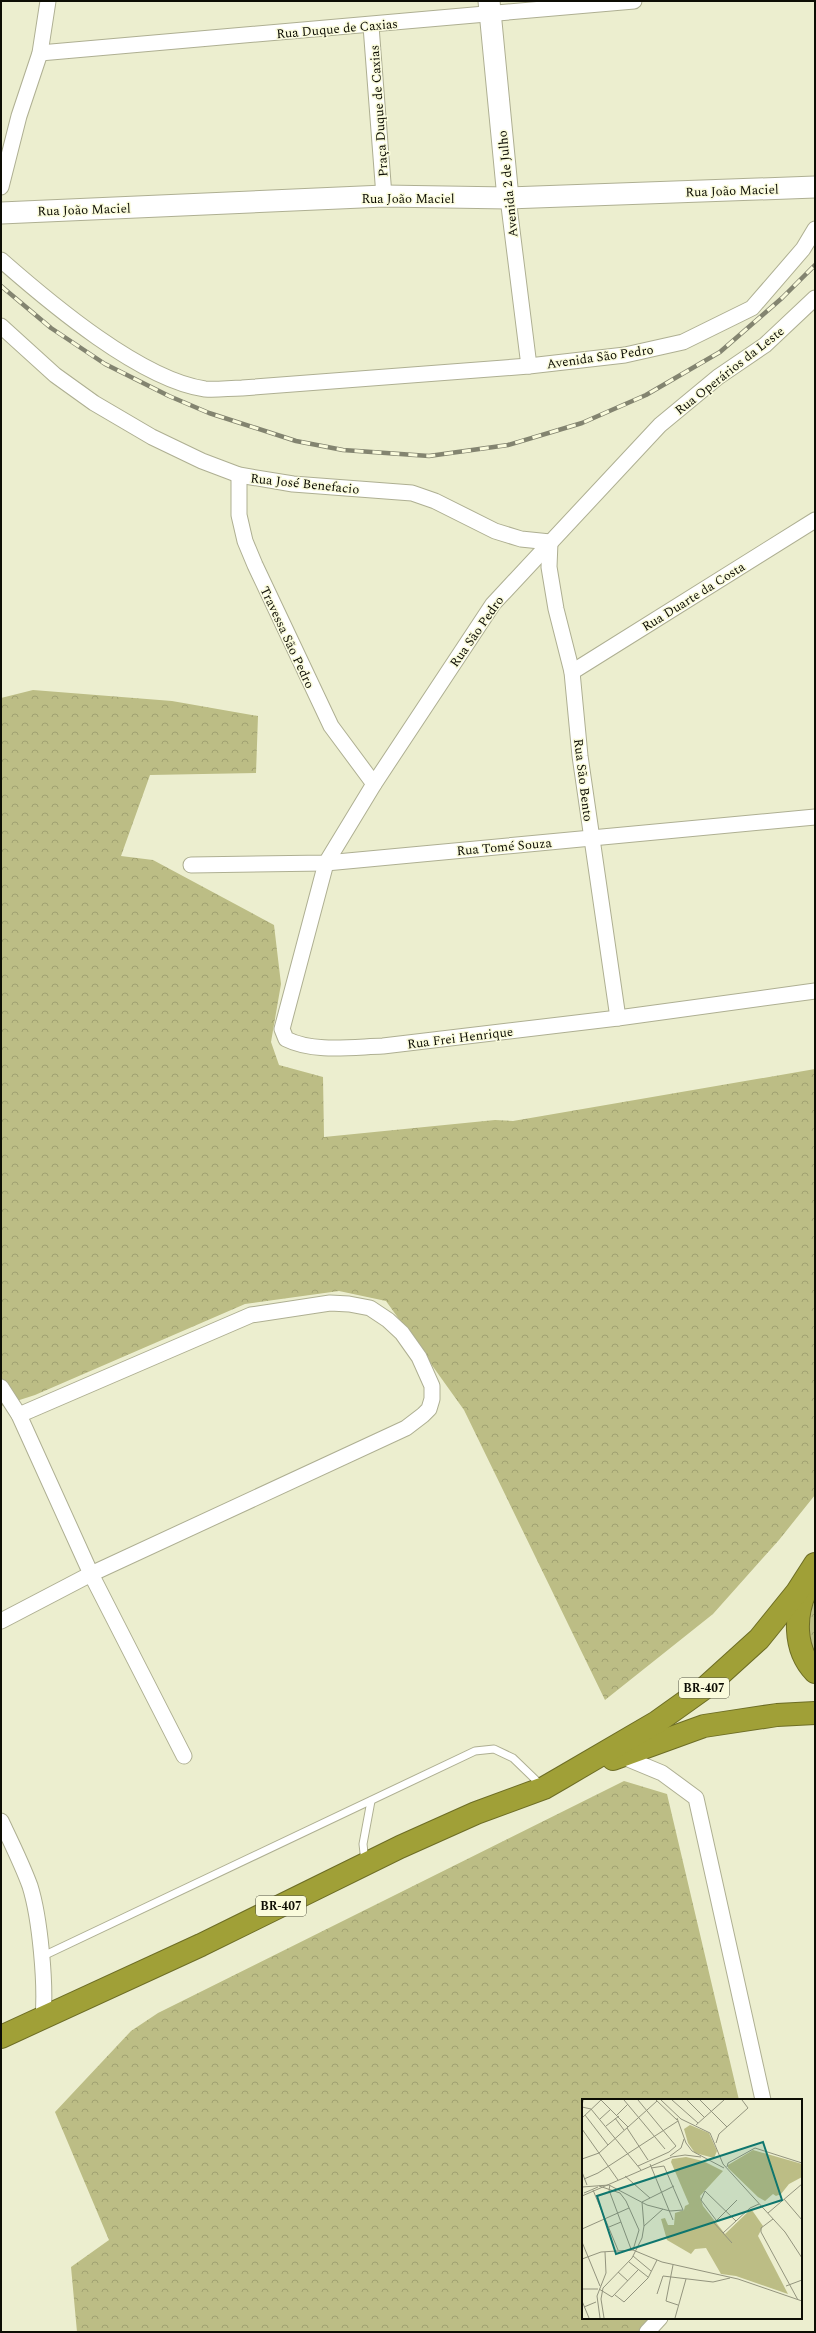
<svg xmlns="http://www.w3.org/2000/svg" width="816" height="2333" viewBox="0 0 816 2333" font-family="Spectral,serif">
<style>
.forest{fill:url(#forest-crowns)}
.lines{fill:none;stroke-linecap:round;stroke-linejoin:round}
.lane-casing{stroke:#aeaf92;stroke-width:9}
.street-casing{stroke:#aeaf92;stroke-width:17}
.secondary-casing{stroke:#aeaf92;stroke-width:23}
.highway-casing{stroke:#6d6d25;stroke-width:24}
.lane{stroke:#fff;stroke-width:7}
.street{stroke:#fff;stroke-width:15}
.secondary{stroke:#fff;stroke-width:21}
.highway{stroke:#a0a037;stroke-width:22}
.rail-casing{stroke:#838470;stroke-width:4.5}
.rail{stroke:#fafbdc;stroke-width:3;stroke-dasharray:9;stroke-linecap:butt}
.labels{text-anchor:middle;stroke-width:3;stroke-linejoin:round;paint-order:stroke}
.shield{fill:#fafbdc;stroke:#545445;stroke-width:1}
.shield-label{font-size:12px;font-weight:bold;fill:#0d0d04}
.street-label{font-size:13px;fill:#0d0d04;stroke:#fafbdc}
.inset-road{fill:none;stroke:#93947e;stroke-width:1}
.view{fill:#0f766e;fill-opacity:0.15;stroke:#0f766e;stroke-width:2}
.inset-edge{fill:none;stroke:#0d0d04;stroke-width:2}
</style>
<defs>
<pattern id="forest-crowns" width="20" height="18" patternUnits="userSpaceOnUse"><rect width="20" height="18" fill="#bcbd85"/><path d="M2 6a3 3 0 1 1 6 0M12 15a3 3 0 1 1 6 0" fill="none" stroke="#a0a171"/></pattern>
</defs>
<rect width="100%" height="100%" fill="#eceecf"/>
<g class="forest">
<polygon points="33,690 172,701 258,716 256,773 150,775 121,856 153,860 274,925 281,984 271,1042 279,1065 323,1077 324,1137 495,1120 513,1121 815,1069 815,1495 779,1540 713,1614 605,1700 464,1410 386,1301 339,1291 245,1304 35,1395 1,1406 1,698"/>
<path d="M 815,1600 L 815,1653 C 806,1634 807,1618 815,1600 Z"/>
<polygon points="624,1781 667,1794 739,2100 583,2100 583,2318 652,2318 641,2332 77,2332 71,2267 109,2240 55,2112 131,2031 158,2013"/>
</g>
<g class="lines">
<g class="lane-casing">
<g id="lane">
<polyline points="365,1862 363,1844 371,1801"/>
<polyline points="41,1957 475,1751 494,1749 513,1758 542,1786"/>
</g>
</g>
<g class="street-casing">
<g id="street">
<polyline points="371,26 384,196"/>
<polyline points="40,53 634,1"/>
<polyline points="1,187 19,116 40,53 48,1"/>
<polyline points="508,198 529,366"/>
<path d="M 1,260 C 50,303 141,380 205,389 C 217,390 230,388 242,388 L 529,366 L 625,355 L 683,342 L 752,308 L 803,249 L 815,229"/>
<path d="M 815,298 L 765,345 L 718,377 L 660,425 L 493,604 L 374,784 L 326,863 L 282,1029 L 286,1039 C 314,1053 352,1047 383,1046 L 618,1018 L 815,991"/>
<polyline points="1,326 55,375 94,403 152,437 202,461 239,475 293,484 412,493 435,501 495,531 521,539 550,542 549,567 556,609 572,672 580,756 618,1018"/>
<polyline points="239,475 239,515 245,541 255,565 331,726 374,784"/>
<polyline points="572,672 815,520"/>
<polyline points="191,865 326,863 815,817"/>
<polyline points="1,1387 19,1415 91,1574 184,1756"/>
<polyline points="1,1621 91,1574 406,1428 423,1415 429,1409 432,1399 432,1386 419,1357 402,1333 388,1320 370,1308 349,1304 330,1303 251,1315 19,1415"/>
<polyline points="621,1756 662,1773 696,1798 763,2100"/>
<path d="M 1,1821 C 11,1842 22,1864 30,1886 C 40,1918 46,1984 43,2017"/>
<polyline points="647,2332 660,2318"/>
</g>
</g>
<g class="secondary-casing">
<g id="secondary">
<polyline points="489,1 508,198"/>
<polyline points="1,213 384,196 508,198 815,187"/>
</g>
</g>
<g class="highway-casing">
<g id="highway">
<path d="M 808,1586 C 794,1613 793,1649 815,1672"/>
<polyline points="613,1759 704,1726 777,1715 815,1713"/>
<polyline points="1,2037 201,1945 400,1847 476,1813 544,1788 563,1777 657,1722 706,1687 759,1639 797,1592 815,1564"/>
</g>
</g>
<use href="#lane" class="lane"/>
<use href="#street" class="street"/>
<use href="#secondary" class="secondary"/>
<use href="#highway" class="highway"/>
<g class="rail-casing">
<polyline id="rail" points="1,286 51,328 105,364 169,396 209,413 296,441 343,450 429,456 508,445 582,423 646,395 720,352 782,298 815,265"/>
</g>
<use href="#rail" class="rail"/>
</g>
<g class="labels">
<g class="shield">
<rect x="679" y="1678" width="50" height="20" rx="3"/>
<rect x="256" y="1896" width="50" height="20" rx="3"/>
</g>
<g class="shield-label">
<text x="704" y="1692">BR-407</text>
<text x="281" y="1910">BR-407</text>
</g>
<g class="street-label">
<text transform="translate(337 28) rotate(-5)" y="5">Rua Duque de Caxias</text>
<text transform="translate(378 111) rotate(-94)" y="5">Praça Duque de Caxias</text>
<text transform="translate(507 184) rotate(-96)" y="5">Avenida 2 de Julho</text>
<text transform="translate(732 190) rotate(-2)" y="5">Rua João Maciel</text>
<text x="408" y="203">Rua João Maciel</text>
<text transform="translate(84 209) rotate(-2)" y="5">Rua João Maciel</text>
<text transform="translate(600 356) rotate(-8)" y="5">Avenida São Pedro</text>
<text transform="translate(729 370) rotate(-38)" y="5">Rua Operários da Leste</text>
<text transform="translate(305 483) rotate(6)" y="5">Rua José Benefacio</text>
<text transform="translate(693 596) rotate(-32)" y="5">Rua Duarte da Costa</text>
<text transform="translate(476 631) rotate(-55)" y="5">Rua São Pedro</text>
<text transform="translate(288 637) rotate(65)" y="5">Travessa São Pedro</text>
<text transform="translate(584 780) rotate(83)" y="5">Rua São Bento</text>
<text transform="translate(504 846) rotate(-5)" y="5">Rua Tomé Souza</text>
<text transform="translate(460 1037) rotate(-7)" y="5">Rua Frei Henrique</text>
</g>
</g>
<g transform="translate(582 2099)">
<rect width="220" height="220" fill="#eceecf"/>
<path d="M 108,26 L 127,34 L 135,52 L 132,59 L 113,54 L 106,44 L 102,30 ZM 171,51 L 220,65 L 220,78 L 207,85 L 199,95 L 194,97 L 191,95 L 183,102 L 176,98 L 146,69 L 146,66 ZM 104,58 L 121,62 L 141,72 L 118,97 L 121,107 L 143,135 L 169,110 L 172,114 L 181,127 L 176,137 L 206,195 L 154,177 L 139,175 L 124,149 L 113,150 L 109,155 L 85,141 L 79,120 L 83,119 L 86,126 L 92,126 L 93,114 L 102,111 L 103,107 L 107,105 L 89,63 L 90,60 Z" fill="#bcbd85"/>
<path class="inset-road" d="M 1,1 L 0,8 L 9,10 L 59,71M 19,1 L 46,28M 42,1 L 83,50M 74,1 L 95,21M 79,1 L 99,20 L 128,34 L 141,65 L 203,133 L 220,159M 90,1 L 116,24M 105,1 L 122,18M 118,1 L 145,28M 3,16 L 26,46M 35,16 L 46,5M 0,19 L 19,1M 33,19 L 42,31M 95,19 L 104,44 L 110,52 L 142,69M 18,20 L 29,10M 114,26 L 142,1M 24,27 L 37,17M 45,29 L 66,61M 0,30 L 36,81M 134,44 L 137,35 L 166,9 L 160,1M 88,57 L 99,49 L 102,40M 0,60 L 17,54 L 75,2M 68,65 L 91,121M 56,67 L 87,53 L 94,47 L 56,1M 145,68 L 146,64 L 173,49 L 220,64M 0,73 L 5,86M 43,77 L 68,99M 2,80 L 16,74 L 96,22M 28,86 L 27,91 L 49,150M 17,87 L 38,94 L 44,102 L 57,131 L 51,151M 0,88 L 27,86 L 65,106 L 88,112 L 101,111 L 82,67 L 69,69M 11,91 L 36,151M 2,94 L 16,88M 0,97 L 90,58 L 103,56 L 119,58M 202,100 L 220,121M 186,114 L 220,85M 191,120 L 179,129 L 179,133 L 216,201M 134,121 L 119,101 L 123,92 L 154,122M 62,127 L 81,110M 27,128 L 39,123M 0,130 L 47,109M 141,134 L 168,109 L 177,105M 0,143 L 18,187M 150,144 L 132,124 L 155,101M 51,157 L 69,172M 0,160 L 19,153 L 51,151 L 80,163 L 156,180 L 220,202M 47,163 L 66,178M 91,166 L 84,202 L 96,206M 36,173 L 46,182M 204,187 L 220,181M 0,190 L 16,190M 17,190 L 30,198 L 56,171M 75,195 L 81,177 L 131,183 L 148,179M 33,196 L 42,203 L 66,179 L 75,161M 0,202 L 7,219M 2,208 L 14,203M 18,219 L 15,197 L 24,174 L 23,153M 22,219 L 19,200 L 21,189 L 50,159 L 60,139 L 62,127 L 60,103 L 92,87M 93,219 L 104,180"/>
<path class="view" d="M 181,43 L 200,101 L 34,155 L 15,97 Z"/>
<rect width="220" height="220" class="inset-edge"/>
</g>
<rect width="816" height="2333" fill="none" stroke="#0d0d04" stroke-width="4"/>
</svg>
